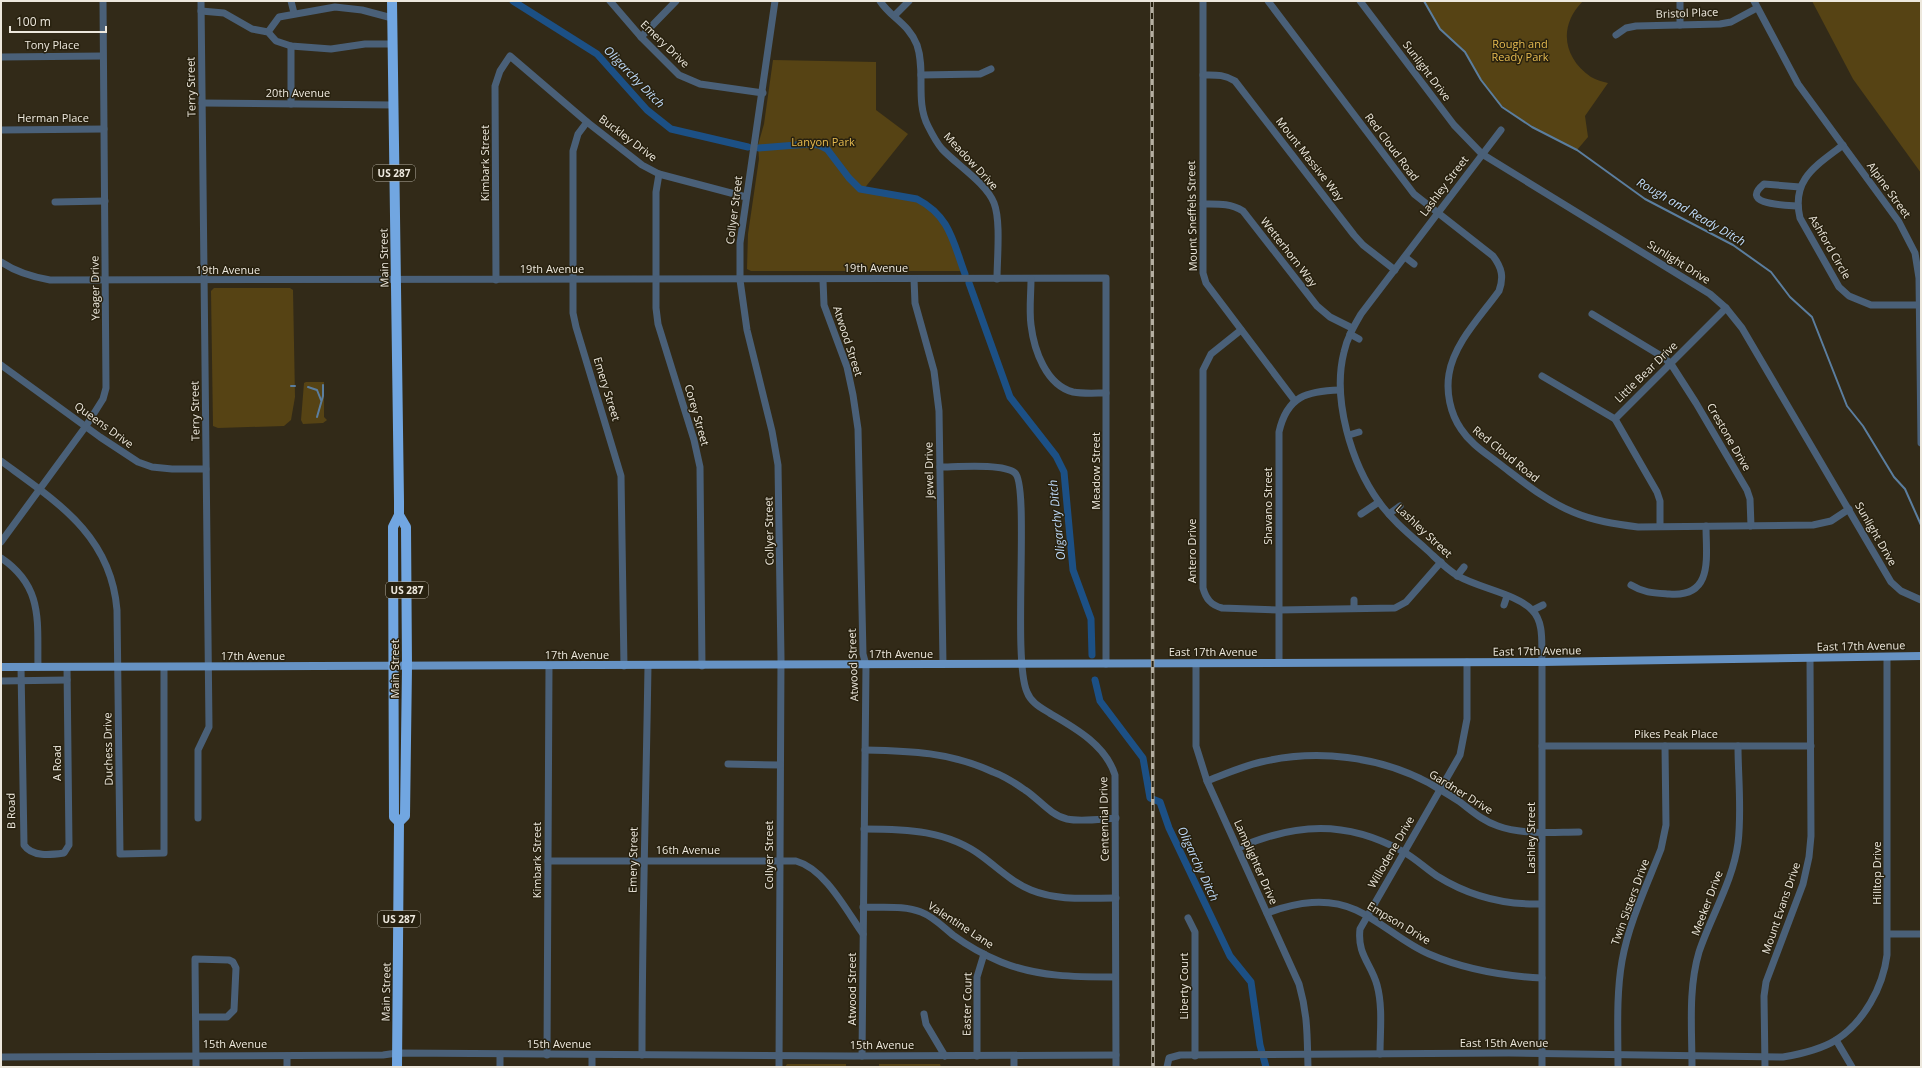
<svg xmlns="http://www.w3.org/2000/svg" width="1922" height="1068" viewBox="0 0 1922 1068" font-family="'Open Sans',sans-serif">
<style>
.green{fill:#564314}
.lines{fill:none;stroke-linecap:round;stroke-linejoin:round}
.stream{stroke:#5b7e9f;stroke-width:2}
.canal{stroke:#1c5085;stroke-width:7}
.minor{stroke:#4a6078;stroke-width:7}
.major{stroke:#6692c3;stroke-width:8}
.highway{stroke:#71a6e1;stroke-width:10}
.rail-casing{stroke:#b5afa1;stroke-width:3.5}
.rail{stroke:#28210f;stroke-width:2;stroke-dasharray:6;stroke-linecap:butt}
.labels{text-anchor:middle;stroke-width:3;stroke-linejoin:round;paint-order:stroke}
.shield{fill:#28210f;stroke:#b2ac9f;stroke-width:1}
.shield-label{font-size:10px;font-weight:bold;fill:#ede8dd}
.street-label{font-size:11px;fill:#ede8dd;stroke:#28210f}
.park-label{font-size:11px;fill:#e8bc50;stroke:#28210f}
.water-label{font-size:12px;font-style:italic;fill:#bfdbfb;stroke:#28210f}
</style>
<rect width="100%" height="100%" fill="#322a18"/>
<g class="green">
<path d="M 1424,1 L 1583,1 C 1558,26 1563,58 1591,77 C 1596,80 1603,82 1608,83 L 1585,116 L 1588,137 L 1577,150 L 1532,127 L 1498,103 L 1481,80 L 1465,52 L 1440,29 Z"/>
<polygon points="1812,1 1921,1 1921,173 1853,79"/>
<path d="M 773,60 L 876,62 L 876,110 L 908,134 L 863,190 C 894,196 931,195 948,227 C 955,240 959,256 964,271 L 751,271 L 747,269 L 748,234 L 759,159 L 758,145 L 764,124 Z"/>
<polygon points="214,288 290,288 293,290 295,397 291,420 284,426 218,428 213,426 211,291"/>
<polygon points="306,382 324,382 324,417 327,420 323,423 303,424 301,420 304,383"/>
<polygon points="787,1064 846,1064 846,1067 785,1067"/>
<polygon points="879,1064 940,1064 941,1067 879,1067"/>
</g>
<g class="lines">
<g class="stream">
<polyline points="1424,1 1440,29 1465,52 1481,80 1502,107 1532,127 1577,150 1645,199 1733,245 1771,272 1790,297 1812,317 1847,406 1863,426 1894,477 1905,489 1921,525"/>
<polyline points="291,386 295,386"/>
<polyline points="308,387 317,390 321,400"/>
<polyline points="317,417 323,396 323,385"/>
</g>
<g class="canal">
<polyline points="513,1 597,54 647,110 671,129 748,147"/>
<path d="M 759,148 L 809,144 L 819,145 L 827,149 L 849,178 L 860,189 L 917,199 C 950,216 953,242 965,274"/>
<polyline points="969,283 1010,397 1056,456 1064,472 1073,570 1091,619 1092,655"/>
<polyline points="1095,680 1100,701 1143,758 1150,798 1160,802 1169,828 1230,956 1251,982 1260,1045 1266,1067"/>
</g>
<g class="minor">
<polyline points="291,1 294,13"/>
<polyline points="610,1 641,37 679,75 700,84 763,93"/>
<polyline points="775,1 740,243 740,280 747,330 772,431 778,465 781,658 779,1067"/>
<path d="M 880,1 C 891,18 909,24 917,45 C 926,71 915,101 928,126 C 932,134 936,142 942,149 C 957,165 986,183 994,203 C 1001,221 997,259 997,279"/>
<polyline points="1203,1 1203,273 1206,283 1295,401"/>
<path d="M 1268,1 L 1414,194 L 1493,256 C 1502,268 1504,277 1499,291 C 1481,316 1454,343 1449,374 C 1446,392 1450,413 1461,429 C 1470,443 1484,452 1497,462 C 1521,480 1544,500 1573,512 C 1594,521 1615,524 1638,527 L 1813,525 L 1831,521 L 1849,509"/>
<polyline points="1360,1 1454,125 1482,154 1710,294 1726,308 1742,328 1891,582 1901,591 1921,600"/>
<polyline points="1754,1 1798,84 1899,222 1915,253 1919,278 1921,443"/>
<polyline points="201,11 224,13 252,29 268,32 276,41 291,46 331,49 365,44 393,44"/>
<polyline points="895,15 909,1"/>
<polyline points="1680,25 1680,1"/>
<polyline points="268,32 279,17 335,7 362,10 392,18"/>
<polyline points="1616,35 1626,28 1636,26 1720,24 1731,22 1757,8"/>
<polyline points="641,37 676,1"/>
<polyline points="1,57 102,56"/>
<polyline points="921,75 980,74 991,69"/>
<path d="M 1203,75 C 1215,75 1224,74 1235,81 L 1354,235 L 1363,245 L 1395,270"/>
<polyline points="202,103 393,105"/>
<polyline points="291,104 291,46"/>
<polyline points="587,122 578,134 573,151 573,313 576,327 621,476 624,666"/>
<polyline points="1,130 104,129"/>
<path d="M 1501,130 L 1361,314 C 1354,326 1347,338 1344,352 C 1332,399 1351,463 1379,502 C 1392,520 1409,534 1426,549 C 1436,558 1446,569 1458,576 C 1479,588 1517,594 1532,610 C 1545,623 1541,645 1542,662 L 1542,1067"/>
<path d="M 1843,145 C 1816,166 1791,179 1800,218 L 1839,287 L 1849,296 L 1871,305 L 1921,305"/>
<polyline points="659,174 656,192 656,308 658,324 694,440 700,467 702,666"/>
<polyline points="55,202 105,201"/>
<path d="M 1203,204 C 1218,204 1230,203 1243,211 L 1317,306 L 1330,317 L 1352,328"/>
<path d="M 1798,206 C 1786,205 1738,205 1764,184 L 1800,187"/>
<polyline points="1405,257 1414,264"/>
<path d="M 1,262 C 16,272 32,277 50,280 L 1106,278 L 1106,664"/>
<polyline points="914,279 915,303 934,371 939,411 943,664"/>
<path d="M 1031,279 C 1031,294 1029,310 1031,325 C 1034,350 1046,385 1073,392 C 1083,394 1096,393 1106,393"/>
<polyline points="496,280 495,86 500,71 510,56 587,122 642,165 659,174 746,197"/>
<polyline points="823,280 824,305 847,367 853,395 858,429 863,654 866,665 862,1056"/>
<polyline points="1592,314 1663,357 1671,364 1696,403 1747,490 1750,499 1751,526"/>
<path d="M 1241,330 L 1211,354 L 1203,370 L 1203,588 C 1206,599 1211,605 1222,608 L 1279,610 L 1395,608 L 1406,602 L 1441,562"/>
<polyline points="1350,334 1359,339"/>
<polyline points="1,365 100,437 138,462 152,467 172,469 206,469"/>
<polyline points="1542,376 1615,419 1657,492 1660,501 1660,526"/>
<polyline points="1615,419 1726,308"/>
<polyline points="1349,435 1359,432"/>
<path d="M 1,461 C 57,502 111,535 117,610 L 120,854 L 164,853 L 164,667"/>
<path d="M 940,467 C 956,467 1003,463 1015,473 C 1030,486 1012,659 1027,692 C 1031,703 1042,708 1051,714 C 1077,729 1106,746 1115,775 L 1116,1067"/>
<polyline points="1361,514 1379,502"/>
<polyline points="1389,514 1400,506"/>
<polyline points="1,542 86,426 103,399 106,388 103,1"/>
<path d="M 1,558 C 44,587 37,622 38,667"/>
<polyline points="1457,576 1464,567"/>
<path d="M 1631,585 C 1644,593 1654,593 1669,594 C 1714,598 1706,557 1706,526"/>
<polyline points="1354,600 1354,608"/>
<polyline points="1504,605 1507,596"/>
<polyline points="1533,610 1543,605"/>
<path d="M 1196,663 L 1196,746 L 1207,781 L 1299,984 C 1308,1016 1307,1035 1308,1067"/>
<path d="M 1279,663 L 1279,432 C 1287,396 1307,391 1340,390"/>
<path d="M 21,667 L 24,845 C 32,857 50,855 64,853 L 69,845 L 67,667"/>
<polyline points="1,681 67,680"/>
<polyline points="1542,746 1811,746"/>
<path d="M 865,750 C 911,751 950,752 993,772 C 1004,776 1015,783 1025,790 C 1039,799 1050,815 1067,819 C 1082,822 1100,819 1116,818"/>
<polyline points="728,764 780,765"/>
<path d="M 1207,781 C 1225,774 1243,766 1261,762 C 1317,749 1379,756 1429,783 C 1439,789 1450,795 1460,802 C 1472,811 1483,821 1498,826 C 1523,835 1553,832 1579,832"/>
<polyline points="198,818 198,750 209,727 201,1"/>
<path d="M 864,829 C 906,829 948,830 983,857 C 999,869 1012,882 1031,890 C 1058,901 1087,898 1116,898"/>
<path d="M 1238,848 C 1295,823 1346,820 1402,851 C 1415,858 1425,868 1437,876 C 1469,896 1504,905 1541,904"/>
<path d="M 548,861 L 796,861 C 825,869 846,910 863,934"/>
<path d="M 863,907 C 882,908 904,905 921,912 C 934,917 943,927 953,935 C 968,946 984,955 1001,962 C 1038,977 1076,977 1115,977"/>
<path d="M 1267,913 C 1297,902 1327,897 1356,910 C 1382,922 1403,943 1429,954 C 1466,970 1502,976 1542,978"/>
<polyline points="1188,918 1195,932 1195,1056"/>
<polyline points="1888,934 1921,934"/>
<polyline points="924,1014 926,1024 945,1056"/>
<polyline points="196,1017 227,1017 234,1010 236,968 233,962 229,960 195,959 196,1067"/>
<polyline points="1836,1040 1852,1067"/>
<path d="M 1380,1054 C 1380,1032 1383,1007 1377,985 C 1371,963 1357,955 1360,929 L 1460,755 L 1467,719 L 1467,662"/>
<polyline points="547,1055 549,666"/>
<polyline points="592,1055 592,1067"/>
<path d="M 642,1055 C 642,925 646,796 648,666"/>
<polyline points="287,1056 287,1067"/>
<polyline points="977,1056 977,977 984,954"/>
<polyline points="1,1057 383,1055 397,1053 853,1056 1116,1055"/>
<polyline points="1014,1057 1014,1067"/>
<polyline points="500,1067 500,1055"/>
<path d="M 1167,1067 L 1169,1058 L 1180,1055 L 1509,1053 L 1783,1057 C 1801,1054 1820,1050 1836,1040 C 1864,1022 1883,987 1887,955 L 1887,657"/>
<path d="M 1618,1067 C 1618,1032 1616,995 1622,961 C 1629,922 1647,885 1661,849 L 1666,825 L 1665,746"/>
<path d="M 1692,1067 C 1692,1029 1688,989 1699,952 C 1711,916 1733,881 1738,843 C 1742,811 1738,777 1738,746"/>
<polyline points="1765,1067 1764,996 1766,982 1803,884 1809,857 1811,836 1810,658"/>
</g>
<polyline class="major" points="1,667 1542,662 1921,656"/>
<g class="highway">
<polyline points="392,1 399,501 399,515 406,527 407,667 405,816 399,822 397,1067"/>
<polyline points="399,515 393,527 393,532 394,817 399,822"/>
</g>
<g class="rail-casing">
<polyline id="rail" points="1152,1 1153,1067"/>
</g>
<use href="#rail" class="rail"/>
</g>
<g class="labels">
<g class="shield">
<rect x="373" y="165" width="42" height="16" rx="3"/>
<rect x="386" y="582" width="42" height="16" rx="3"/>
<rect x="378" y="911" width="42" height="16" rx="3"/>
</g>
<g class="shield-label">
<text x="394" y="177">US 287</text>
<text x="407" y="594">US 287</text>
<text x="399" y="923">US 287</text>
</g>
<g class="street-label">
<text transform="translate(1687 13) rotate(-2)" y="4">Bristol Place</text>
<text transform="translate(665 44) rotate(44)" y="4">Emery Drive</text>
<text x="52" y="49">Tony Place</text>
<text transform="translate(1427 71) rotate(53)" y="4">Sunlight Drive</text>
<text transform="translate(191 87) rotate(-91)" y="4">Terry Street</text>
<text x="298" y="97">20th Avenue</text>
<text x="53" y="122">Herman Place</text>
<text transform="translate(628 138) rotate(37)" y="4">Buckley Drive</text>
<text transform="translate(1392 147) rotate(53)" y="4">Red Cloud Road</text>
<text transform="translate(1310 159) rotate(52)" y="4">Mount Massive Way</text>
<text transform="translate(971 161) rotate(47)" y="4">Meadow Drive</text>
<text transform="translate(485 163) rotate(-90)" y="4">Kimbark Street</text>
<text transform="translate(1444 186) rotate(-53)" y="4">Lashley Street</text>
<text transform="translate(1889 190) rotate(54)" y="4">Alpine Street</text>
<text transform="translate(734 210) rotate(-83)" y="4">Collyer Street</text>
<text transform="translate(1192 216) rotate(-91)" y="4">Mount Sneffels Street</text>
<text transform="translate(1830 247) rotate(60)" y="4">Ashford Circle</text>
<text transform="translate(1289 252) rotate(52)" y="4">Wetterhorn Way</text>
<text transform="translate(384 258) rotate(-91)" y="4">Main Street</text>
<text transform="translate(1679 262) rotate(32)" y="4">Sunlight Drive</text>
<text x="876" y="272">19th Avenue</text>
<text x="552" y="273">19th Avenue</text>
<text x="228" y="274">19th Avenue</text>
<text transform="translate(95 288) rotate(-91)" y="4">Yeager Drive</text>
<text transform="translate(848 341) rotate(72)" y="4">Atwood Street</text>
<text transform="translate(1646 372) rotate(-44)" y="4">Little Bear Drive</text>
<text transform="translate(607 389) rotate(73)" y="4">Emery Street</text>
<text transform="translate(195 411) rotate(-91)" y="4">Terry Street</text>
<text transform="translate(697 415) rotate(74)" y="4">Corey Street</text>
<text transform="translate(104 425) rotate(36)" y="4">Queens Drive</text>
<text transform="translate(1729 437) rotate(60)" y="4">Crestone Drive</text>
<text transform="translate(1506 454) rotate(39)" y="4">Red Cloud Road</text>
<text transform="translate(929 470) rotate(-91)" y="4">Jewel Drive</text>
<text transform="translate(1096 471) rotate(-90)" y="4">Meadow Street</text>
<text transform="translate(1268 506) rotate(-90)" y="4">Shavano Street</text>
<text transform="translate(769 531) rotate(-91)" y="4">Collyer Street</text>
<text transform="translate(1424 531) rotate(43)" y="4">Lashley Street</text>
<text transform="translate(1876 534) rotate(60)" y="4">Sunlight Drive</text>
<text transform="translate(1192 551) rotate(-90)" y="4">Antero Drive</text>
<text transform="translate(1861 646) rotate(-1)" y="4">East 17th Avenue</text>
<text transform="translate(1537 651) rotate(-1)" y="4">East 17th Avenue</text>
<text x="1213" y="656">East 17th Avenue</text>
<text x="901" y="658">17th Avenue</text>
<text x="577" y="659">17th Avenue</text>
<text x="253" y="660">17th Avenue</text>
<text transform="translate(853 665) rotate(-92)" y="4">Atwood Street</text>
<text transform="translate(395 669) rotate(-90)" y="4">Main Street</text>
<text x="1676" y="738">Pikes Peak Place</text>
<text transform="translate(108 749) rotate(-91)" y="4">Duchess Drive</text>
<text transform="translate(57 763) rotate(-90)" y="4">A Road</text>
<text transform="translate(1461 792) rotate(32)" y="4">Gardner Drive</text>
<text transform="translate(11 811) rotate(-91)" y="4">B Road</text>
<text transform="translate(1104 819) rotate(-91)" y="4">Centennial Drive</text>
<text transform="translate(1531 838) rotate(-90)" y="4">Lashley Street</text>
<text x="688" y="854">16th Avenue</text>
<text transform="translate(1391 852) rotate(-60)" y="4">Willodene Drive</text>
<text transform="translate(769 855) rotate(-90)" y="4">Collyer Street</text>
<text transform="translate(537 860) rotate(-90)" y="4">Kimbark Street</text>
<text transform="translate(633 860) rotate(-89)" y="4">Emery Street</text>
<text transform="translate(1256 862) rotate(66)" y="4">Lamplighter Drive</text>
<text transform="translate(1877 873) rotate(-90)" y="4">Hilltop Drive</text>
<text transform="translate(1630 902) rotate(-70)" y="4">Twin Sisters Drive</text>
<text transform="translate(1707 903) rotate(-69)" y="4">Meeker Drive</text>
<text transform="translate(1781 908) rotate(-71)" y="4">Mount Evans Drive</text>
<text transform="translate(1399 923) rotate(31)" y="4">Empson Drive</text>
<text transform="translate(961 925) rotate(33)" y="4">Valentine Lane</text>
<text transform="translate(1184 986) rotate(-90)" y="4">Liberty Court</text>
<text transform="translate(852 989) rotate(-90)" y="4">Atwood Street</text>
<text transform="translate(386 992) rotate(-89)" y="4">Main Street</text>
<text transform="translate(967 1004) rotate(-89)" y="4">Easter Court</text>
<text x="1504" y="1047">East 15th Avenue</text>
<text x="235" y="1048">15th Avenue</text>
<text x="559" y="1048">15th Avenue</text>
<text x="882" y="1049">15th Avenue</text>
</g>
<g class="park-label">
<text x="1520" y="48">Rough and<tspan x="1520" dy="13">Ready Park</tspan></text>
<text x="823" y="146">Lanyon Park</text>
</g>
<g class="water-label">
<text transform="translate(634 77) rotate(46)" y="4">Oligarchy Ditch</text>
<text transform="translate(1691 212) rotate(30)" y="4">Rough and Ready Ditch</text>
<text transform="translate(1057 520) rotate(-96)" y="4">Oligarchy Ditch</text>
<text transform="translate(1198 864) rotate(65)" y="4">Oligarchy Ditch</text>
</g>
</g>
<rect width="1922" height="1068" fill="none" stroke="#ede8dd" stroke-width="4"/>
<path d="M10 26v6h96v-6" fill="none" stroke="#ede8dd" stroke-width="2"/>
<text x="16" y="26" font-size="12" fill="#ede8dd" stroke="#28210f" stroke-width="3" paint-order="stroke">100 m</text>
</svg>
